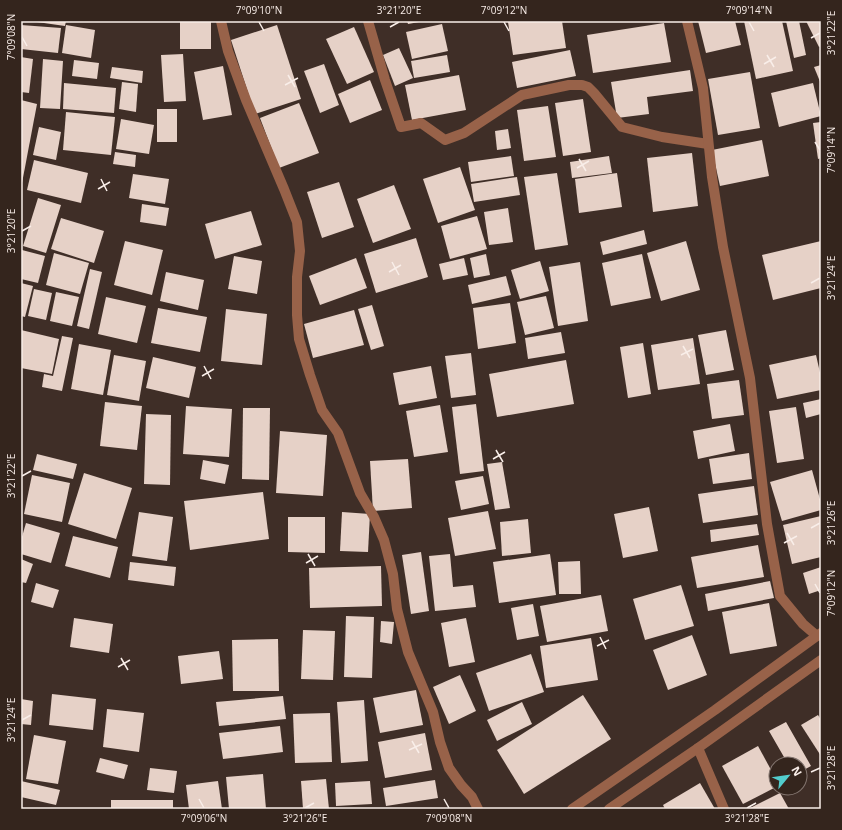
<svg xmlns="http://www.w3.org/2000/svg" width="842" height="830" viewBox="0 0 842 830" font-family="'Open Sans',sans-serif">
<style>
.building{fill:#e6d1c7}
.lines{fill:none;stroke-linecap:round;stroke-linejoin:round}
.minor{stroke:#986249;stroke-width:10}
.tertiary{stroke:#986249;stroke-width:10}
.ticks{fill:none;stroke:#f9eee9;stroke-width:1.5}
.neatline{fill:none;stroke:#f9eee9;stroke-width:1.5}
.ticks-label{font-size:10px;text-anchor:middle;fill:#f9eee9}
</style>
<rect width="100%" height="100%" fill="#3f2e27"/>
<g class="building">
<polygon points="37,21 66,21 65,26 37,22"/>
<rect x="180" y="21" width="31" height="28"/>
<polygon points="407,21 419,21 419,22 408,24"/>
<polygon points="518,21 562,21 566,48 513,55 508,22"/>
<polygon points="698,21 735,21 741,45 706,53"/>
<polygon points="744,21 782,21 793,71 756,79"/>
<polygon points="786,21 799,21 806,55 794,58"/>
<polygon points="806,21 821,21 821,46 819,47"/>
<polygon points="664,23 671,62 593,73 587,35"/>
<polygon points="442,24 448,51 412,59 406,32"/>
<polygon points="21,25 61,28 58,53 21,49"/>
<polygon points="66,25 95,30 91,58 62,53"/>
<polygon points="277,25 301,99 255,114 231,40"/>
<polygon points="354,27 374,72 347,84 326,39"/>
<polygon points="399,48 413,78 395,86 383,55"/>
<polygon points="570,50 576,76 517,88 512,62"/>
<polygon points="183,54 186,101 164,102 161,55"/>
<polygon points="447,55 450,72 414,78 411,61"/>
<polygon points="21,57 33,59 29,93 21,92"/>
<polygon points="43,59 63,61 60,109 40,108"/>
<polygon points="74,60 99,63 97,79 72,76"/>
<polygon points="324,64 339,105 320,113 304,71"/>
<polygon points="821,65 821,84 814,67"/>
<polygon points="223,66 232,115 203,120 194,72"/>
<polygon points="112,67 143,71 142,83 110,78"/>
<polygon points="690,70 693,91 647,97 649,114 617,118 611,82"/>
<polygon points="750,72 760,128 718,135 708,79"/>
<polygon points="459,75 466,110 412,120 405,85"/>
<polygon points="370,80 382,110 350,123 338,94"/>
<polygon points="122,82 138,84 136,112 119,109"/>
<polygon points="64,83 116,88 114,113 63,109"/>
<polygon points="813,83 821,116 779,127 771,93"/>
<polygon points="583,99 591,152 563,156 555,103"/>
<polygon points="21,100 37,104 22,183 21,183"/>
<polygon points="299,103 319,153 279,168 260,118"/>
<polygon points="548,106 556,157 524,161 517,110"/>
<rect x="157" y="109" width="20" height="33"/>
<polygon points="66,112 115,117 111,155 63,150"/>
<polygon points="121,119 154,125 149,154 116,149"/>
<polygon points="821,122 821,158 818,159 813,123"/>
<polygon points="39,127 61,132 56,160 33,155"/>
<polygon points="508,129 511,148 497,150 495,131"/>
<polygon points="762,140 769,176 720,186 712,150"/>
<polygon points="115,152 136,155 135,167 113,164"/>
<polygon points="692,153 698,206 653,212 647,158"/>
<polygon points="511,156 514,176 471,182 468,162"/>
<polygon points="609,156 612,173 572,178 570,162"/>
<polygon points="34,160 88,173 81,203 27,190"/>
<polygon points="460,167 475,210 438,223 423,179"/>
<polygon points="557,173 568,245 535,250 524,177"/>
<polygon points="617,173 622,207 579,213 575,179"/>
<polygon points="133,174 169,179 165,204 129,198"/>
<polygon points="517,177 520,195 474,202 471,184"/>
<polygon points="339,182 354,227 322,238 307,192"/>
<polygon points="394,185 411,229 373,243 357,199"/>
<polygon points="38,198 61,205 46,253 23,246"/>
<polygon points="142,204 169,208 166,226 140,222"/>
<polygon points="508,208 513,242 489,245 484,212"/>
<polygon points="251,211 262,245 215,259 205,224"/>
<polygon points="477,216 487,249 450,259 441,226"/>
<polygon points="61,218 104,231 94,263 51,249"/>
<polygon points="644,230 647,244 603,255 600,242"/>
<polygon points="416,238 428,277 376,293 364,254"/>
<polygon points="125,241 163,250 152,295 114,285"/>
<polygon points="686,241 700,290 661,301 647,253"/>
<polygon points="821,241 821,288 773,300 762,255"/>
<polygon points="22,250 45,256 38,283 21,279"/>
<polygon points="54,253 89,263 80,294 46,285"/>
<polygon points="486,254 490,275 474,278 470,258"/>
<polygon points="642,254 651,298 611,306 602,263"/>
<polygon points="234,256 262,261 257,294 228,289"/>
<polygon points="356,258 367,288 320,305 309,276"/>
<polygon points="464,258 468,275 443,280 439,264"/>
<polygon points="540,261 549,291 520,299 511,270"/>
<polygon points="580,262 588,321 558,326 549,267"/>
<polygon points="90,269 102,272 89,329 77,326"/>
<polygon points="166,272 204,280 198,310 160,301"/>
<polygon points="506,276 511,295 472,304 468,285"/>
<polygon points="21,283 33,286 25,317 21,316"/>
<polygon points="34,289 52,293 46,320 28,316"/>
<polygon points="56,292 79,297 72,326 50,321"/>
<polygon points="546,296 554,328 525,335 517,302"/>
<polygon points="106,297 146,306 137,343 98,334"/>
<polygon points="510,303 516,343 478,349 473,308"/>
<polygon points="372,305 384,346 371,350 358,309"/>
<polygon points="158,308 207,317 200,352 151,343"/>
<polygon points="226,309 267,314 262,365 221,361"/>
<polygon points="354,310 364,345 313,358 304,324"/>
<polygon points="21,330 59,339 52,374 21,368"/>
<polygon points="726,330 734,370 706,375 698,335"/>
<polygon points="561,332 565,353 528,359 525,338"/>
<polygon points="62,336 73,338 62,391 42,387 44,374 53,376"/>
<polygon points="693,338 700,384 658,390 651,345"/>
<polygon points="643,343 651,394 628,398 620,347"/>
<polygon points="79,344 111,350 103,395 71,389"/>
<polygon points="471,353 476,395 451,398 445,356"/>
<polygon points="114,355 146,361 139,401 107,395"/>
<polygon points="816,355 821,377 821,390 777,399 769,365"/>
<polygon points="153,357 196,367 189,398 146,388"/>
<polygon points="566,360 574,404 497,417 489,374"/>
<polygon points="431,366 437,398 399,405 393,373"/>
<polygon points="739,380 744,415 712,419 707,384"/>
<polygon points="821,399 821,414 806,418 803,403"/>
<polygon points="105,402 142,406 137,450 100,446"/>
<polygon points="476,404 484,471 460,474 452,407"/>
<polygon points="440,405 448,452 414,457 406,411"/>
<polygon points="186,406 232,409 229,457 183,454"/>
<polygon points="796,407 804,459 777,463 769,411"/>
<polygon points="243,408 270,408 269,480 242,479"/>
<polygon points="146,414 171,415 170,485 144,484"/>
<polygon points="730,424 735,451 698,459 693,431"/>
<polygon points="280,431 327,435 323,496 276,493"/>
<polygon points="749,453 752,479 713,484 709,459"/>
<polygon points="37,454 77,464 73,479 33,470"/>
<polygon points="408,459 412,508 373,511 370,461"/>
<polygon points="203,460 229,465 225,484 200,479"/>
<polygon points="502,462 510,508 495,510 487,464"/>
<polygon points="812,470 821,503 821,510 782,521 770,482"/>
<polygon points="84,473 132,488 116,539 68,524"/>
<polygon points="32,475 70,483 62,522 24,514"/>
<polygon points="483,476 489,504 461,510 455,481"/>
<polygon points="754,486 758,515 703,523 698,494"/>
<polygon points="263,492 269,539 190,550 184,501"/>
<polygon points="649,507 658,551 623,558 614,514"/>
<polygon points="488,511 496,549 455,556 448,518"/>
<polygon points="139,512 173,517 167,561 132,556"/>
<polygon points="342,512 370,514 368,552 340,551"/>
<polygon points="821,516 821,557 792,564 783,525"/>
<polygon points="288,517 325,517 325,553 288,552"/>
<polygon points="528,519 531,553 502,556 500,522"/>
<polygon points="26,523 60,533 51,563 21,554 21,540"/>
<polygon points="757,524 759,535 711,542 710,530"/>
<polygon points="73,536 118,547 110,578 65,566"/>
<polygon points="758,545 764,577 697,588 691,557"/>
<polygon points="421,552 429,611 411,614 402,555"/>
<polygon points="450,554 453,587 473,585 476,607 435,611 429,556"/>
<polygon points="550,554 556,595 499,603 493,562"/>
<polygon points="21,559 33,564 26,583 21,582"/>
<polygon points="580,561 581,594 559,594 558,562"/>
<polygon points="130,562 176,567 174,586 128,580"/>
<polygon points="381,566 382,606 310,608 309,568"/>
<polygon points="821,567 821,590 809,594 803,573"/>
<polygon points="770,581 774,598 708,611 705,594"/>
<polygon points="36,583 59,590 53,608 31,602"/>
<polygon points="681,585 694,626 645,640 633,599"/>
<polygon points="601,595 608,631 547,642 540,606"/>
<polygon points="769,603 777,646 730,654 722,612"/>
<polygon points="533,604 539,636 517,640 511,608"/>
<polygon points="346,616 374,617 372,678 344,677"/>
<polygon points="74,618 113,624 109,653 70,647"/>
<polygon points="466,618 475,662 449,667 441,623"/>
<polygon points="381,621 394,622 392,644 380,642"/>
<polygon points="303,630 335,631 333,680 301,679"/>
<polygon points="692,635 707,675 668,690 653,650"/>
<polygon points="591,638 598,680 546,688 540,646"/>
<polygon points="278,639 279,691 233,691 232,640"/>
<polygon points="219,651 223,679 181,684 178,656"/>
<polygon points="531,654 544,692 489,711 476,673"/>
<polygon points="460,675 476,711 449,724 433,687"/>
<polygon points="416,690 423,725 380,733 373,698"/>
<polygon points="52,694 96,699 93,730 49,725"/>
<polygon points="583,695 611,739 524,794 497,750"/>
<polygon points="283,696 286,719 219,726 216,702"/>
<polygon points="21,699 33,701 31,725 21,724"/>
<polygon points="364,700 368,761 341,763 337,702"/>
<polygon points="522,702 532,724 497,741 487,720"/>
<polygon points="107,709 144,713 139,752 103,747"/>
<polygon points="330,713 332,762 295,763 293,714"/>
<polygon points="818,715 821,720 821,756 801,725"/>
<polygon points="786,722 811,766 800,772 800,764 788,764 769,731"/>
<polygon points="280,726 283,752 223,759 219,733"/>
<polygon points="425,733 432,770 385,778 378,742"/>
<polygon points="34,735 66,741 58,784 26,779"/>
<polygon points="758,746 776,779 776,787 743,804 722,766"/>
<polygon points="100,758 128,765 124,779 96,772"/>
<polygon points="150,768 177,771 174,793 147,790"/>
<polygon points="263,774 266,809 229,809 226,777"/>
<polygon points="326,779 329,809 303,809 301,781"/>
<polygon points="435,780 438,798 386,806 383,788"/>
<polygon points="21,781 60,790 56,805 21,797"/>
<polygon points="218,781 222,809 189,809 186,785"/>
<polygon points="370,781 372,804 336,806 335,783"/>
<polygon points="700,783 715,809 665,809 663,805"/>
<polygon points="780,793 789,809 748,809"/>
<rect x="111" y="800" width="62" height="9"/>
</g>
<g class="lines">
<g class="minor">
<polyline points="221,21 228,51 246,100 284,189 297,222 300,251 297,277 297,315 299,339 310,375 322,410 338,433 360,493 374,517 384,540 393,574 397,609 408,652 433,712 440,742 449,768 461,785 472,797 478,809"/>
<polyline points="368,21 385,80 401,127 421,123 445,140 464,133 522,95 569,85 582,85 588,87 594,93 622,127 662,137 708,144"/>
<polyline points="687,21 703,88 712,177 723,247 750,378 767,524 780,596 803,624 817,636"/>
<polyline points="698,748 724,809"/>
</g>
<g class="tertiary">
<polyline points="572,809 715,710 821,633"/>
<polyline points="609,809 698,748 821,660"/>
</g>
</g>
<path class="ticks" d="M 259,22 L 264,31M 504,22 L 509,31M 749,22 L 754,31M 390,27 L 399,22M 22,37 L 27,46M 811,38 L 820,33M 767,55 L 774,67M 764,64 L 776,57M 288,75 L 295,87M 285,85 L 298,78M 815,142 L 820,150M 579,159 L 586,171M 577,168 L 589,161M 101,179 L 107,191M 98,189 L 110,182M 22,231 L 31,226M 392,262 L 399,275M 389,272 L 401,265M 811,283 L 820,278M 683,346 L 690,358M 681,355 L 693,349M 204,366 L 211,379M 202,376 L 214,369M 496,450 L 503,462M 493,459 L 505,452M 22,476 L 31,471M 811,528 L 820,523M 787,533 L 794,545M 784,543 L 797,536M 308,554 L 315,566M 306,563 L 318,556M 815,584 L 820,593M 600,637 L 606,649M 597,646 L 609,640M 121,658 L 128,670M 118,667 L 130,660M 22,720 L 31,715M 412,741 L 419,753M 409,750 L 422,744M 811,772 L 820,768M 199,799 L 204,808M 444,799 L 449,808M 305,808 L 314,803M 747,808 L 756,803"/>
<rect width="842" height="830" fill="none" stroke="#34251d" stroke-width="44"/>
<g transform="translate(788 776) rotate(61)"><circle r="19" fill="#34251d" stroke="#83756f"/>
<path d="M0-3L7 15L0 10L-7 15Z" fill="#52cdcd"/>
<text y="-6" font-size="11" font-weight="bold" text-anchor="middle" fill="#f9eee9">N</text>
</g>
<rect x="22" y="22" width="798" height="786" class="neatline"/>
<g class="ticks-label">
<text x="259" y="14">7°09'10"N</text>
<text x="399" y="14">3°21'20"E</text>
<text x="504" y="14">7°09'12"N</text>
<text x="749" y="14">7°09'14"N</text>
<text transform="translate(831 33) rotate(-90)" y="4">3°21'22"E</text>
<text transform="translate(11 37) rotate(-90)" y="4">7°09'08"N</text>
<text transform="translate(831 150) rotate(-90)" y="4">7°09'14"N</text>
<text transform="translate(11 231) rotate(-90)" y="4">3°21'20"E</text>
<text transform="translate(831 278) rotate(-90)" y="4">3°21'24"E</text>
<text transform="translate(11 476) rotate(-90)" y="4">3°21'22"E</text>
<text transform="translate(831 523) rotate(-90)" y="4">3°21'26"E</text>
<text transform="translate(831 593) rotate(-90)" y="4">7°09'12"N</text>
<text transform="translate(11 720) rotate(-90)" y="4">3°21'24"E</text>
<text transform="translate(831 768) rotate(-90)" y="4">3°21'28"E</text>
<text x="204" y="822">7°09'06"N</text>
<text x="305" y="822">3°21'26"E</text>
<text x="449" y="822">7°09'08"N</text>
<text x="747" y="822">3°21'28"E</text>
</g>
</svg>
